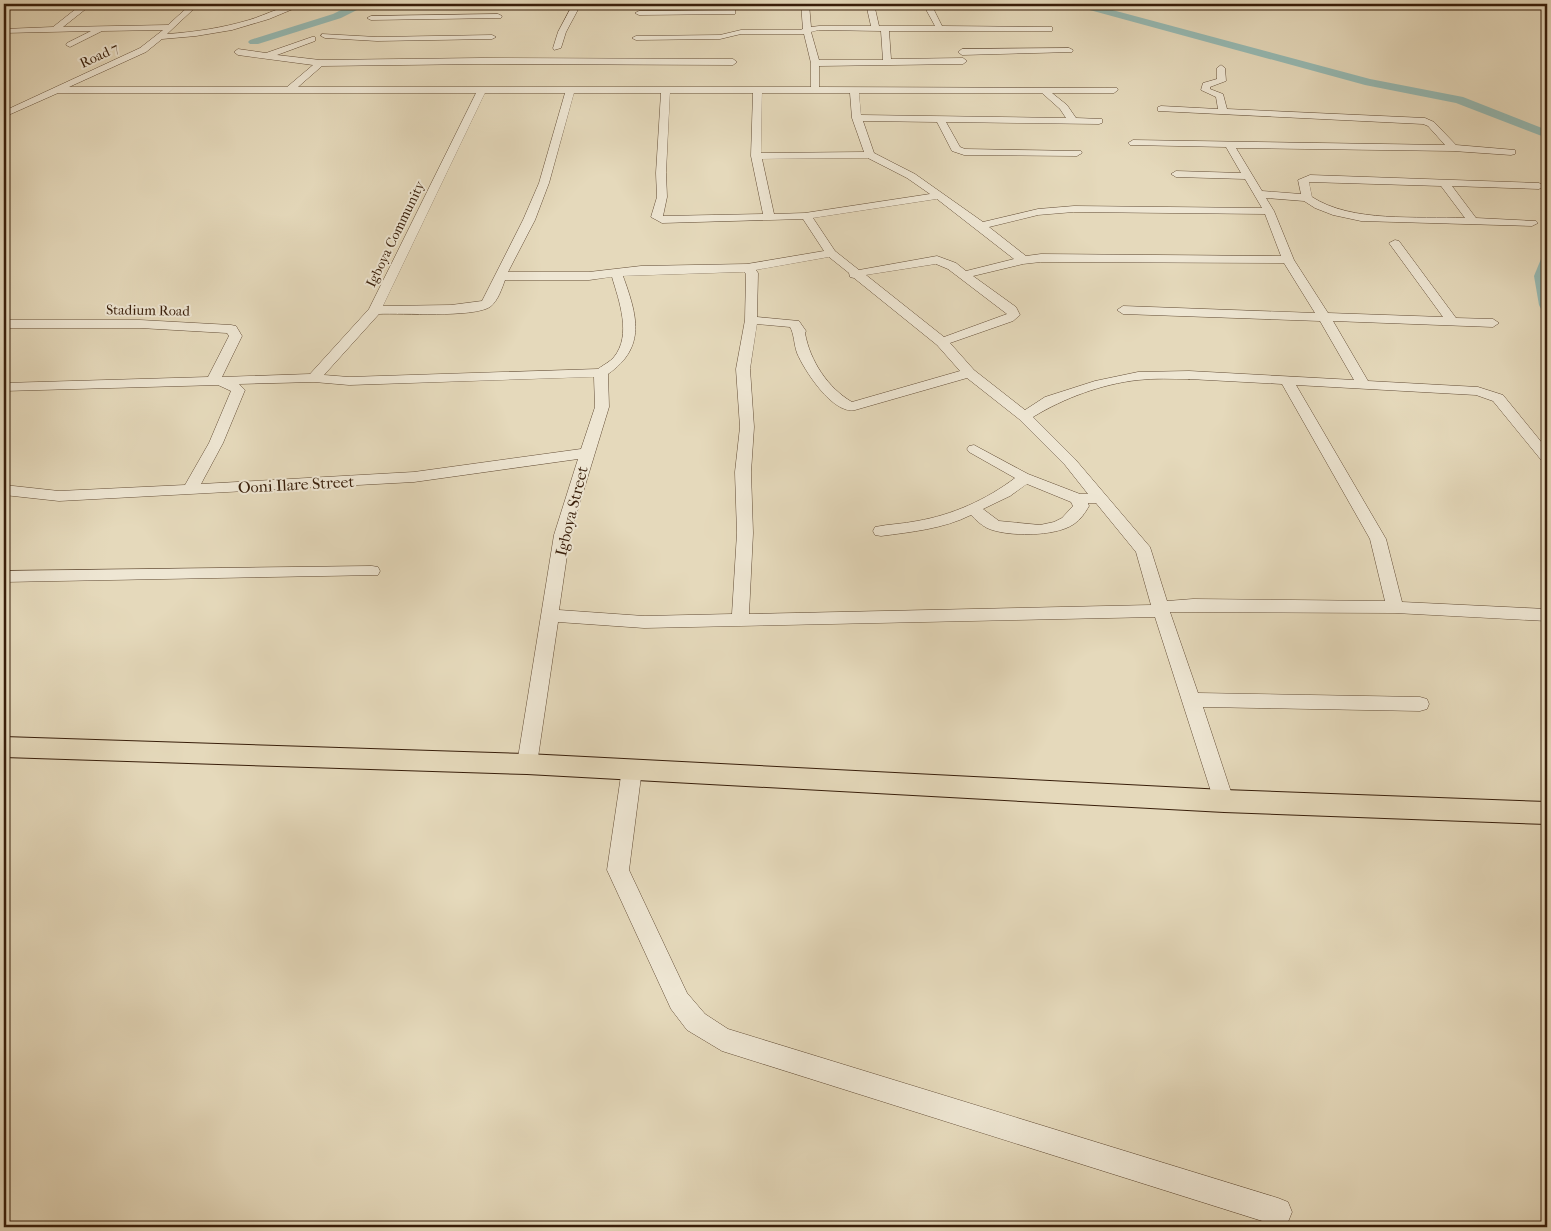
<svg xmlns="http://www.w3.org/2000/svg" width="1551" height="1231" viewBox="0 0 1551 1231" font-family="'IM FELL French Canon',serif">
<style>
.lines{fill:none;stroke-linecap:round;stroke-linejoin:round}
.river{fill:#96bab4;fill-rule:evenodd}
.minor-casing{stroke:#634d36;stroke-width:1}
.major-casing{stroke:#381e0a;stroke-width:2}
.minor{fill:#eee6d3;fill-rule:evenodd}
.major{fill:#e5d9bb;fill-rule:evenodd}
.labels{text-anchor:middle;stroke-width:4;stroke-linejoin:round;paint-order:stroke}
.far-street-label{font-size:14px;fill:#381e0a;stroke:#eee6d3}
.street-label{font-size:16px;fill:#381e0a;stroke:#eee6d3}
</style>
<rect width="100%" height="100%" fill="#e5d9bb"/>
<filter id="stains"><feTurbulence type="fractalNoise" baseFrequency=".004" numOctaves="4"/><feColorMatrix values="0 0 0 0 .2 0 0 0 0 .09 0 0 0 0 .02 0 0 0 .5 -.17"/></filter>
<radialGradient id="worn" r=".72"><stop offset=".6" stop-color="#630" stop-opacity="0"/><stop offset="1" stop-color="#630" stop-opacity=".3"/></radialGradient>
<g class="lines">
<g class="river">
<polygon points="353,4 380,4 375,7 363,7 341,18 258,44 250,44 248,42 250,40 333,14"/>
<polygon points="1074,4 1090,4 1370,79 1463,97 1547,130 1547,138 1456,103 1365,85 1075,6"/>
<polygon points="1547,257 1547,310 1541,309 1539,305 1534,276 1541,259"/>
</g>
<g class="minor-casing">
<g id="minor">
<path d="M 4,4 L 87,4 L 87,8 L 63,27 L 168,25 L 191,4 L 199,4 L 167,34 C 195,32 222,28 249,20 C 266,15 287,3 305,4 L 269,19 L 232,30 L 196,36 L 162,39 L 146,52 L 69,87 L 287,87 L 313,65 L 238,55 L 234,52 L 238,49 L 266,53 L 312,37 L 315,37 L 315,41 L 277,55 L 320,60 L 481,58 L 733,59 L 737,62 L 733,65 L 481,64 L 322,66 L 298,87 L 811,87 L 811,63 L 804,34 L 741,34 L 720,39 L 636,40 L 632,38 L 636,36 L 720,35 L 741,30 L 800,30 L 803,29 L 801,4 L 809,4 L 811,27 L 819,26 L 871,26 L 866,4 L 874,4 L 879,26 L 935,26 L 923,4 L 931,4 L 942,26 L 1052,27 L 1052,31 L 889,31 L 891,59 L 963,58 L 967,61 L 963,64 L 819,66 L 819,87 L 1117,88 L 1118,90 L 1114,93 L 1052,93 L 1067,105 L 1076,118 L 1102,119 L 1102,123 L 1099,124 L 946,122 L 960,147 L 965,149 L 1081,151 L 1082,153 L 1077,156 L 964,155 L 952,151 L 937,122 L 863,121 L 874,153 L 915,174 L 983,222 L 1038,209 L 1074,206 L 1262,208 L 1245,179 L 1176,177 L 1171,174 L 1176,171 L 1241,173 L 1226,147 L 1130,145 L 1128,143 L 1133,140 L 1445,145 L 1428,126 L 1423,124 L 1158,111 L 1158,107 L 1161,106 L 1218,109 L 1216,97 L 1201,90 L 1203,83 L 1217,79 L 1217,68 L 1221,65 L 1225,68 L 1226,81 L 1210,87 L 1210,89 L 1223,94 L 1227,109 L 1425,118 L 1434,122 L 1456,145 L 1515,150 L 1515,154 L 1511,155 L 1453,151 L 1236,148 L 1262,191 L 1301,194 L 1298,180 L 1310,175 L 1539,183 L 1544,186 L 1539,189 L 1452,186 L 1476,218 L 1536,221 L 1538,223 L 1532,226 L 1361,221 L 1333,215 L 1315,208 L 1304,201 L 1266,198 L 1274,211 L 1294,260 L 1328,313 L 1443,317 L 1389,243 L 1395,240 L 1399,241 L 1456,318 L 1493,319 L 1499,323 L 1493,327 L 1333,321 L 1368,381 L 1478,387 L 1503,395 L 1547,449 L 1547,462 L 1542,461 L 1493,401 L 1476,395 L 1296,385 L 1386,539 L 1402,602 L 1547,609 L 1547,621 L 1395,613 L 1170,612 L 1198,693 L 1420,697 L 1427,699 L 1429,704 L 1427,709 L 1420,711 L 1203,707 L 1234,801 L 1231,807 L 1224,809 L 1217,807 L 1214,801 L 1155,617 L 644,628 L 558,622 L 537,764 L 534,769 L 527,772 L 520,769 L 517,764 L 554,535 L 578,459 L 414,482 L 59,501 L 4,495 L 4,485 L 59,491 L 185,485 L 209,443 L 231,391 L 218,385 L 4,391 L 4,383 L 208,377 L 229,336 L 227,333 L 140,328 L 4,328 L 4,320 L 140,320 L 231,325 L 236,326 L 242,336 L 222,377 L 310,374 L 369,309 L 476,93 L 58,93 L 4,117 L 4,111 L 140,48 L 163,30 L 102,31 L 70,47 L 66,45 L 67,43 L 91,31 L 4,33 L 4,29 L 53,27 L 77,8 L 5,6 ZM 819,30 L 881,31 L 883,60 L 819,60 L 811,32 ZM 485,93 L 565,93 L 539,183 L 523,220 L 482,301 L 451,305 L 383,306 ZM 574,93 L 661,93 L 656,173 L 657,197 L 651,217 L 662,223 L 803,219 L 824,251 L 747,264 L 641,266 L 589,272 L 508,272 L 535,220 L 549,183 ZM 670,93 L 753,93 L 751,156 L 763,214 L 663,216 L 667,197 L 666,173 ZM 762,93 L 850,93 L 852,118 L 864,152 L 761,153 ZM 859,93 L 1042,93 L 1060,109 L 1066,118 L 861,115 ZM 868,158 L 907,178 L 930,194 L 805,213 L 774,214 L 762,159 ZM 1309,182 L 1441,186 L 1465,218 C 1417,216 1352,223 1312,197 ZM 937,199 L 1014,259 L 966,271 L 956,263 L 937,256 L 859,270 L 835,251 L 813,218 ZM 1074,212 L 1265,214 L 1281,256 L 1041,254 L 1026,256 L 989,227 L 1038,215 ZM 829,257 L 849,273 L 850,277 L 854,278 L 937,345 L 960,371 L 852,402 C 828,388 810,361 805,333 L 806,331 L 799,321 L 757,317 L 758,273 L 756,270 ZM 1041,262 L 1284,263 L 1315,313 L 1123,306 L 1117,310 L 1123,314 L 1320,321 L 1354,380 L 1189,371 L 1138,372 L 1095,381 L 1045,397 L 1025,410 L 974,370 L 950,343 L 1013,321 L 1020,315 L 1016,307 L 973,276 L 1023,264 ZM 936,264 L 948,269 L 1007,314 L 944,337 L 866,275 ZM 744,272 L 746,274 L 745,320 L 736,369 L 740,427 L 735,472 L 737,533 L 732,614 L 644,616 L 559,610 L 570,535 L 609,407 L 608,374 C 647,347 637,315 623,276 ZM 612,277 C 619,301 632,335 614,357 C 610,362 603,365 598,369 L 349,377 L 324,375 L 379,314 C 402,313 472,318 490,307 C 498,301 502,288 505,280 L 589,280 ZM 757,324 L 790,327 C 794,333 794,345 797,353 C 804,370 833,415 855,410 L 967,378 L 1019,419 L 1065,465 L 1088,494 L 1080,494 L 1028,474 L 974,445 L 969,446 L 967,449 L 969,452 L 1015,478 C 986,500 952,515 917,521 C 903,524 889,524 875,527 L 873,531 L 875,535 L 881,536 C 911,532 943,529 971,515 C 976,520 981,525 987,528 C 1006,537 1056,537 1074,524 C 1081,519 1085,513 1089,506 L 1088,503 L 1096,503 L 1136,552 L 1151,605 L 749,614 L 753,533 L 751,472 L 754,427 L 750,369 ZM 594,377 L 595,407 L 581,449 L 414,472 L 201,484 L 223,443 L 245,390 L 239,384 L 314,382 L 349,385 ZM 1189,379 L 1282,384 L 1370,539 L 1385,601 L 1193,599 L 1167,601 L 1150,547 L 1075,459 L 1033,417 C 1064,398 1102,384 1138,380 C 1155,378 1172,379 1189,379 ZM 1027,484 L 1071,502 L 1073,506 L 1062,518 L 1054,522 L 1040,525 L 999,521 L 983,509 L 1010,496 Z"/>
<polygon points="573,4 581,4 566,32 561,48 554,50 553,48 558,32"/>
<polygon points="732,10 735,10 735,14 639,15 635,13 639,11"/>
<polygon points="498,14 502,16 501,18 371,20 367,18 371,16"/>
<polygon points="322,34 377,37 492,35 496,37 492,39 377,41 325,38 321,36"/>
<polygon points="1069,48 1073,50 1072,52 962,55 958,52 962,49"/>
<polygon points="372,566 378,567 380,571 378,575 4,582 4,571"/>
<polygon points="632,761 639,763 642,769 629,870 687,993 705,1014 728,1029 1278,1198 1288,1202 1292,1212 1288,1222 1278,1226 722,1051 687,1030 671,1009 607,870 622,769 625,763"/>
</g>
</g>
<g class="major-casing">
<polygon id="major" points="4,737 527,754 1224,790 1547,802 1547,824 1224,812 527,774 4,757"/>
</g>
<use href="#minor" class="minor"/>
<use href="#major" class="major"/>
</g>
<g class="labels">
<g class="far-street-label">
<text transform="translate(99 55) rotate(-25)" y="5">Road 7</text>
<text transform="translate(395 234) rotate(-64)" y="5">Igboya Community</text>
<text transform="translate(148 310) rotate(1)" y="5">Stadium Road</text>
</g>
<g class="street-label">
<text transform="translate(296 484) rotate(-3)" y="6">Ooni Ilare Street</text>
<text transform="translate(571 511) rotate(-76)" y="6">Igboya Street</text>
</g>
</g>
<rect width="1551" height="1231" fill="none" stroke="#e5d9bb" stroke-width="20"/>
<rect x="5" y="5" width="1541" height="1221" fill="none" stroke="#381e0a" stroke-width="2.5"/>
<rect x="10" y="10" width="1531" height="1211" fill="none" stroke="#381e0a"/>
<rect width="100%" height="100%" filter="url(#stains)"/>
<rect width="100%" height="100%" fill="url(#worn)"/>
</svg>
